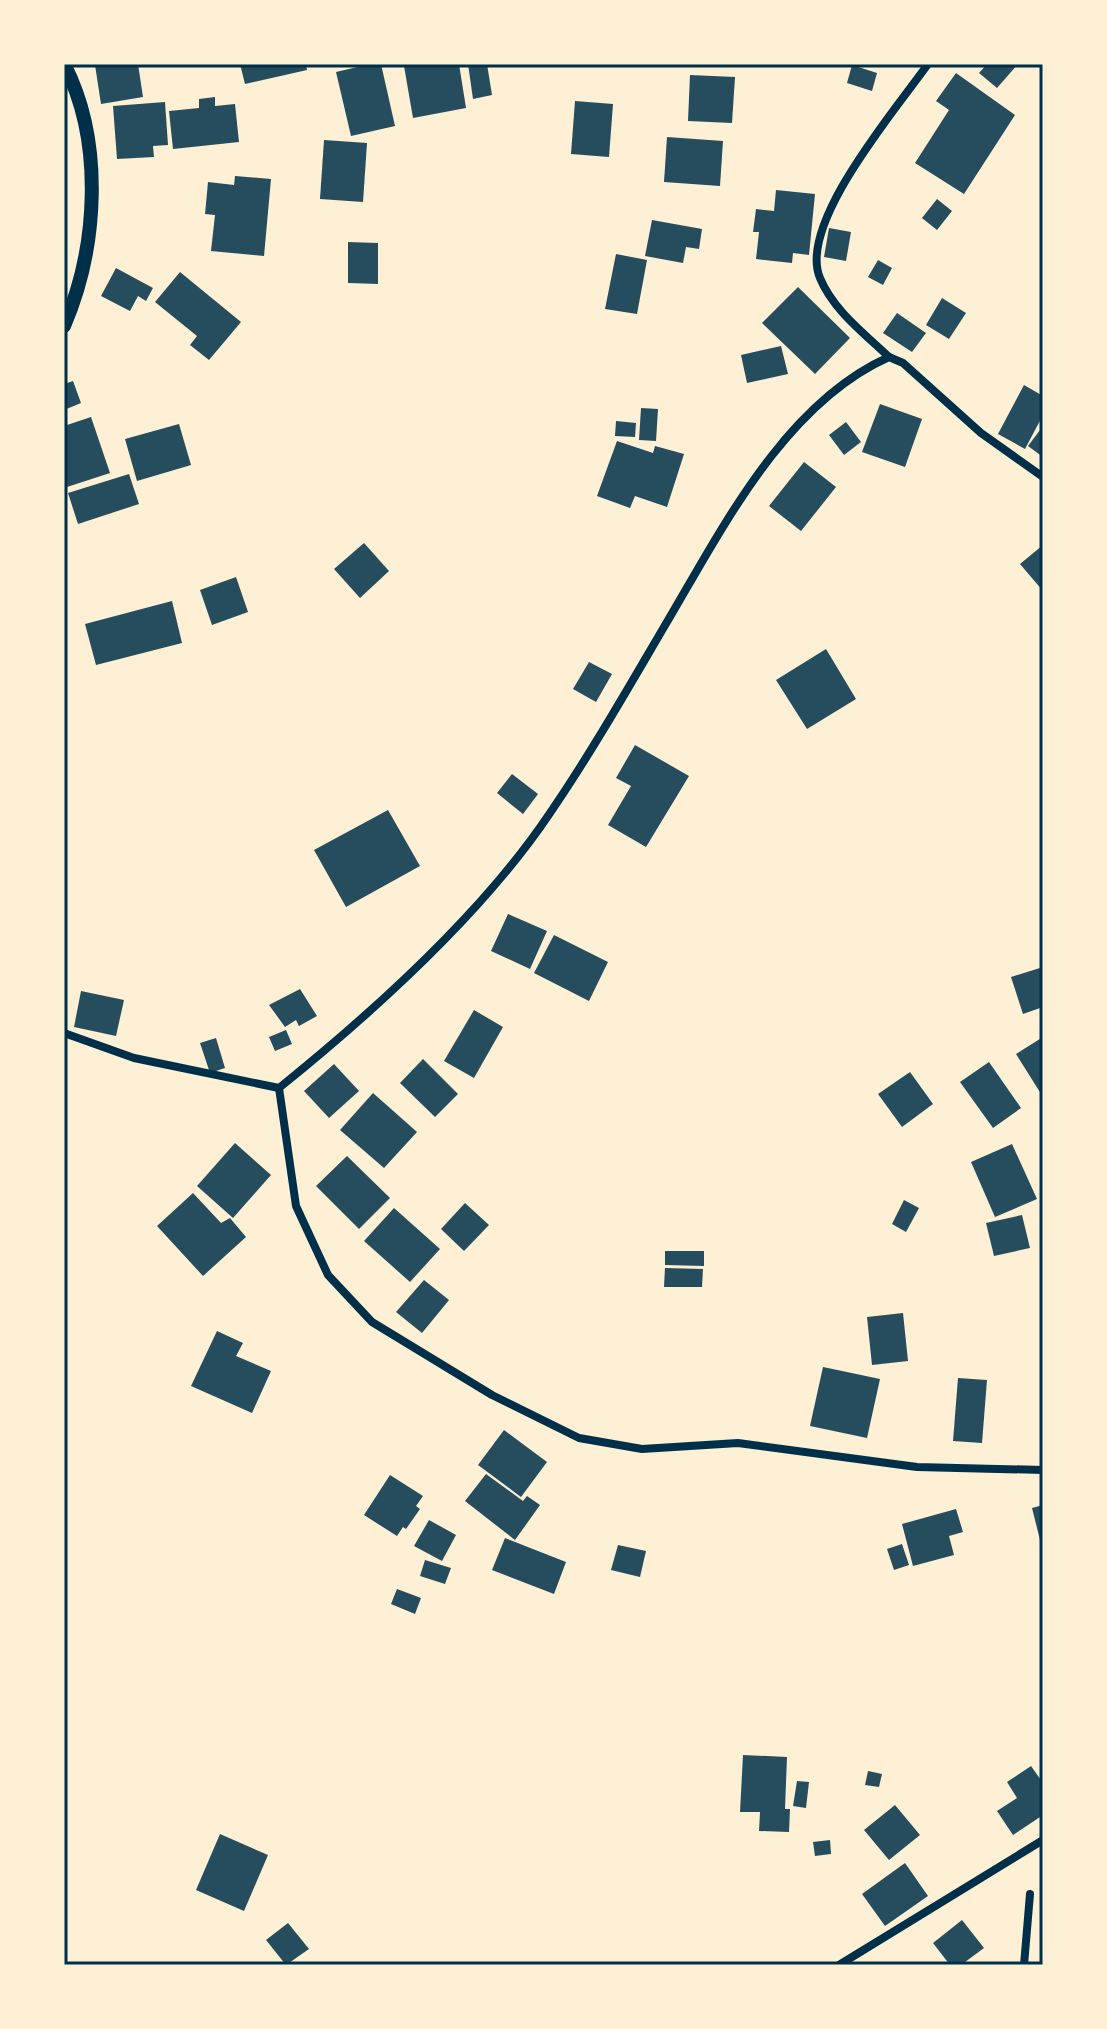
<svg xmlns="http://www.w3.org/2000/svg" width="1107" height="2029" viewBox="0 0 1107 2029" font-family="'PT Sans',sans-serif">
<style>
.building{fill:#264d5e}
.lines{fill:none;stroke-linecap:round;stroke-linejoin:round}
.minor{stroke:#003049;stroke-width:8}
.tertiary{stroke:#003049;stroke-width:14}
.neatline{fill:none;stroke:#003049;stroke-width:3}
</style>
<rect width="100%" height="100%" fill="#fdf0d5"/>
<g class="building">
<polygon points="138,64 143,97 101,104 95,65"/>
<polygon points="240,64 306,64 307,70 245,84"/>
<polygon points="370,64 381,64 395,126 351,136 336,72"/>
<polygon points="413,64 459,64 466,108 413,118 404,66"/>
<polygon points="468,64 487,64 492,95 473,99"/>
<polygon points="987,64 1018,64 997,88 979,73"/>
<polygon points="852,65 877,73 872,91 847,83"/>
<polygon points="956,73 1015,115 964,194 915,163 949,110 936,101"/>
<polygon points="690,75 735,77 732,123 688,121"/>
<polygon points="215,97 215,106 235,104 239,142 173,149 169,111 199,108 199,99"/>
<polygon points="575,101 613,104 609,157 571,154"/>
<polygon points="165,102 168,145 153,146 154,157 117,159 113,106"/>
<polygon points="667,137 723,141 720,186 664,182"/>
<polygon points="324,140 367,143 363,202 320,199"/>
<polygon points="235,176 271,179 264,256 211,251 215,215 205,214 208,182 234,185"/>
<polygon points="776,190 815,194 809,255 793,253 792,263 756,259 759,232 753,232 756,209 774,211"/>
<polygon points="937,199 952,211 937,230 922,218"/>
<polygon points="652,220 702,229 699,249 686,247 683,263 645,256"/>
<polygon points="829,228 851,232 846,261 824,257"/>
<polygon points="348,242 378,243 378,284 348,283"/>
<polygon points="616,254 647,260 637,314 605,309"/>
<polygon points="878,260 892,268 883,285 868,277"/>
<polygon points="116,268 153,288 146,301 138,296 130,311 101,296"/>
<polygon points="180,272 241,322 209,360 190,345 197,336 155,302"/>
<polygon points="798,287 850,338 815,374 762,323"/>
<polygon points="942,298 966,313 949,339 926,325"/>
<polygon points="897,313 926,333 912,352 883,333"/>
<polygon points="781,346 788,374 747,383 741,355"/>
<polygon points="73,381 81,403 64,410 64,384"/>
<polygon points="1024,385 1043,396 1043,415 1025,449 998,434"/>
<polygon points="880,404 922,419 905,467 862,452"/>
<polygon points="641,408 658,409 656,441 639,440"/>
<polygon points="91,417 110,473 64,488 64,426"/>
<polygon points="616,421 636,423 635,437 615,436"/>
<polygon points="846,422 861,442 844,455 829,435"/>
<polygon points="179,424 191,465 137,481 125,439"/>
<polygon points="1043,426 1043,457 1028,446"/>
<polygon points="617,441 653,453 655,446 684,454 667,507 635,496 630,508 597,496"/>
<polygon points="804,462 836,487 801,531 769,506"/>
<polygon points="129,474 139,504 78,524 68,493"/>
<polygon points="364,543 389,571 360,598 334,569"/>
<polygon points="1043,545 1043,591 1020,564"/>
<polygon points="236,577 248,612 212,625 200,590"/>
<polygon points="172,601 182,643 96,665 85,624"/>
<polygon points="826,649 856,699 807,729 776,680"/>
<polygon points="589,662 612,674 596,702 573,689"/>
<polygon points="635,745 689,776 646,847 608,825 631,786 616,778"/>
<polygon points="512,774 538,794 523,814 497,793"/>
<polygon points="388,810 420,866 346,907 314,850"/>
<polygon points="508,914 547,931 530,969 491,951"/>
<polygon points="554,935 608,962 589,1001 534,973"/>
<polygon points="1043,967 1043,1007 1023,1014 1011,977"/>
<polygon points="300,989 317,1016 299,1026 296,1020 285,1027 269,1005"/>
<polygon points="81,991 124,1000 116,1036 74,1027"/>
<polygon points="474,1010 503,1027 474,1078 444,1061"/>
<polygon points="286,1030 292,1044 275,1051 269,1037"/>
<polygon points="1043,1037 1043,1097 1016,1054"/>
<polygon points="216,1038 225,1068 210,1073 200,1043"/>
<polygon points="423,1059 458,1094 435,1117 400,1083"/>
<polygon points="989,1062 1021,1108 993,1128 960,1082"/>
<polygon points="334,1064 359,1091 329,1118 304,1091"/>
<polygon points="910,1072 933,1104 902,1127 878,1094"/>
<polygon points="373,1093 417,1132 384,1168 340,1130"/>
<polygon points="235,1143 271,1175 233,1218 197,1186"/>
<polygon points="1012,1144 1037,1199 995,1217 971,1162"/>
<polygon points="347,1156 390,1198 359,1229 316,1186"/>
<polygon points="193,1193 221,1223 230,1218 246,1237 203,1276 157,1226"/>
<polygon points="904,1200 919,1208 906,1232 892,1224"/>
<polygon points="465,1203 489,1225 464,1251 441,1229"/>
<polygon points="394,1208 440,1249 410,1282 364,1241"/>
<polygon points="1022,1215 1030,1248 994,1256 986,1223"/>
<polygon points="665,1251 704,1251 704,1266 665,1265"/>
<polygon points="665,1268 703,1269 702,1287 664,1287"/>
<polygon points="424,1280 449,1300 422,1333 396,1312"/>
<polygon points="903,1313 908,1361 872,1365 867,1317"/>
<polygon points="217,1331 243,1343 236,1356 271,1371 252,1413 191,1386"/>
<polygon points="823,1367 880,1379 867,1438 810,1426"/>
<polygon points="958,1378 987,1380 982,1443 953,1441"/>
<polygon points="504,1430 547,1462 521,1497 478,1465"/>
<polygon points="486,1474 523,1501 527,1496 540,1505 515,1540 465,1501"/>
<polygon points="390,1475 423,1496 416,1506 420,1509 406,1529 403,1527 397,1536 364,1515"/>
<polygon points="1043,1505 1043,1547 1042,1548 1032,1508"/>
<polygon points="956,1509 963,1532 949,1536 954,1555 913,1566 902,1524"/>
<polygon points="429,1520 456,1535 442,1561 414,1546"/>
<polygon points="505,1538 566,1562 554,1594 492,1570"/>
<polygon points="902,1544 909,1565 894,1570 887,1549"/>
<polygon points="618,1545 646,1551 640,1577 611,1570"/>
<polygon points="425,1560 451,1568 445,1584 420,1576"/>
<polygon points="397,1589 421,1598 415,1614 391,1604"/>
<polygon points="743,1755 787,1757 785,1809 790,1809 789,1832 759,1831 760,1812 740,1812"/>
<polygon points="1031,1766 1043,1783 1043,1815 1013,1835 997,1811 1017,1798 1007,1782"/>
<polygon points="868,1771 882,1774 879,1787 865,1785"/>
<polygon points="797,1781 809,1782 806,1808 793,1806"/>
<polygon points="895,1805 920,1835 889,1860 864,1830"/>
<polygon points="220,1834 268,1855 244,1911 196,1890"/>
<polygon points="830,1840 831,1854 815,1856 813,1842"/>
<polygon points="905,1863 928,1896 885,1926 862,1894"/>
<polygon points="962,1920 984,1948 961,1965 950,1965 933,1943"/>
<polygon points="288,1923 309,1949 286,1965 266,1940"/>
</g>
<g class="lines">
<g class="minor">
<path d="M 889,357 C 865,334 833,310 820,278 C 797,224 897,108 928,64"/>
<polyline points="64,1033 134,1058 279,1088"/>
<path d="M 279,1088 C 372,1013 483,913 550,813 C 591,753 627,690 664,627 C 720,533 783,404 889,357 L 903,363 L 981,433 L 1043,477"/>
<polyline points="279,1088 296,1206 328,1275 372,1322 492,1395 579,1438 642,1449 738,1443 917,1467 1043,1470"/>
<polyline points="839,1965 1043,1840"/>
<polyline points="1024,1965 1030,1894"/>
</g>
<path class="tertiary" d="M 64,64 C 104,141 98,247 64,326"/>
</g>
<rect width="1107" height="2029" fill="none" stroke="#fdf0d5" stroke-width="132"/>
<rect x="66" y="66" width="975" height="1897" class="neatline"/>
</svg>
